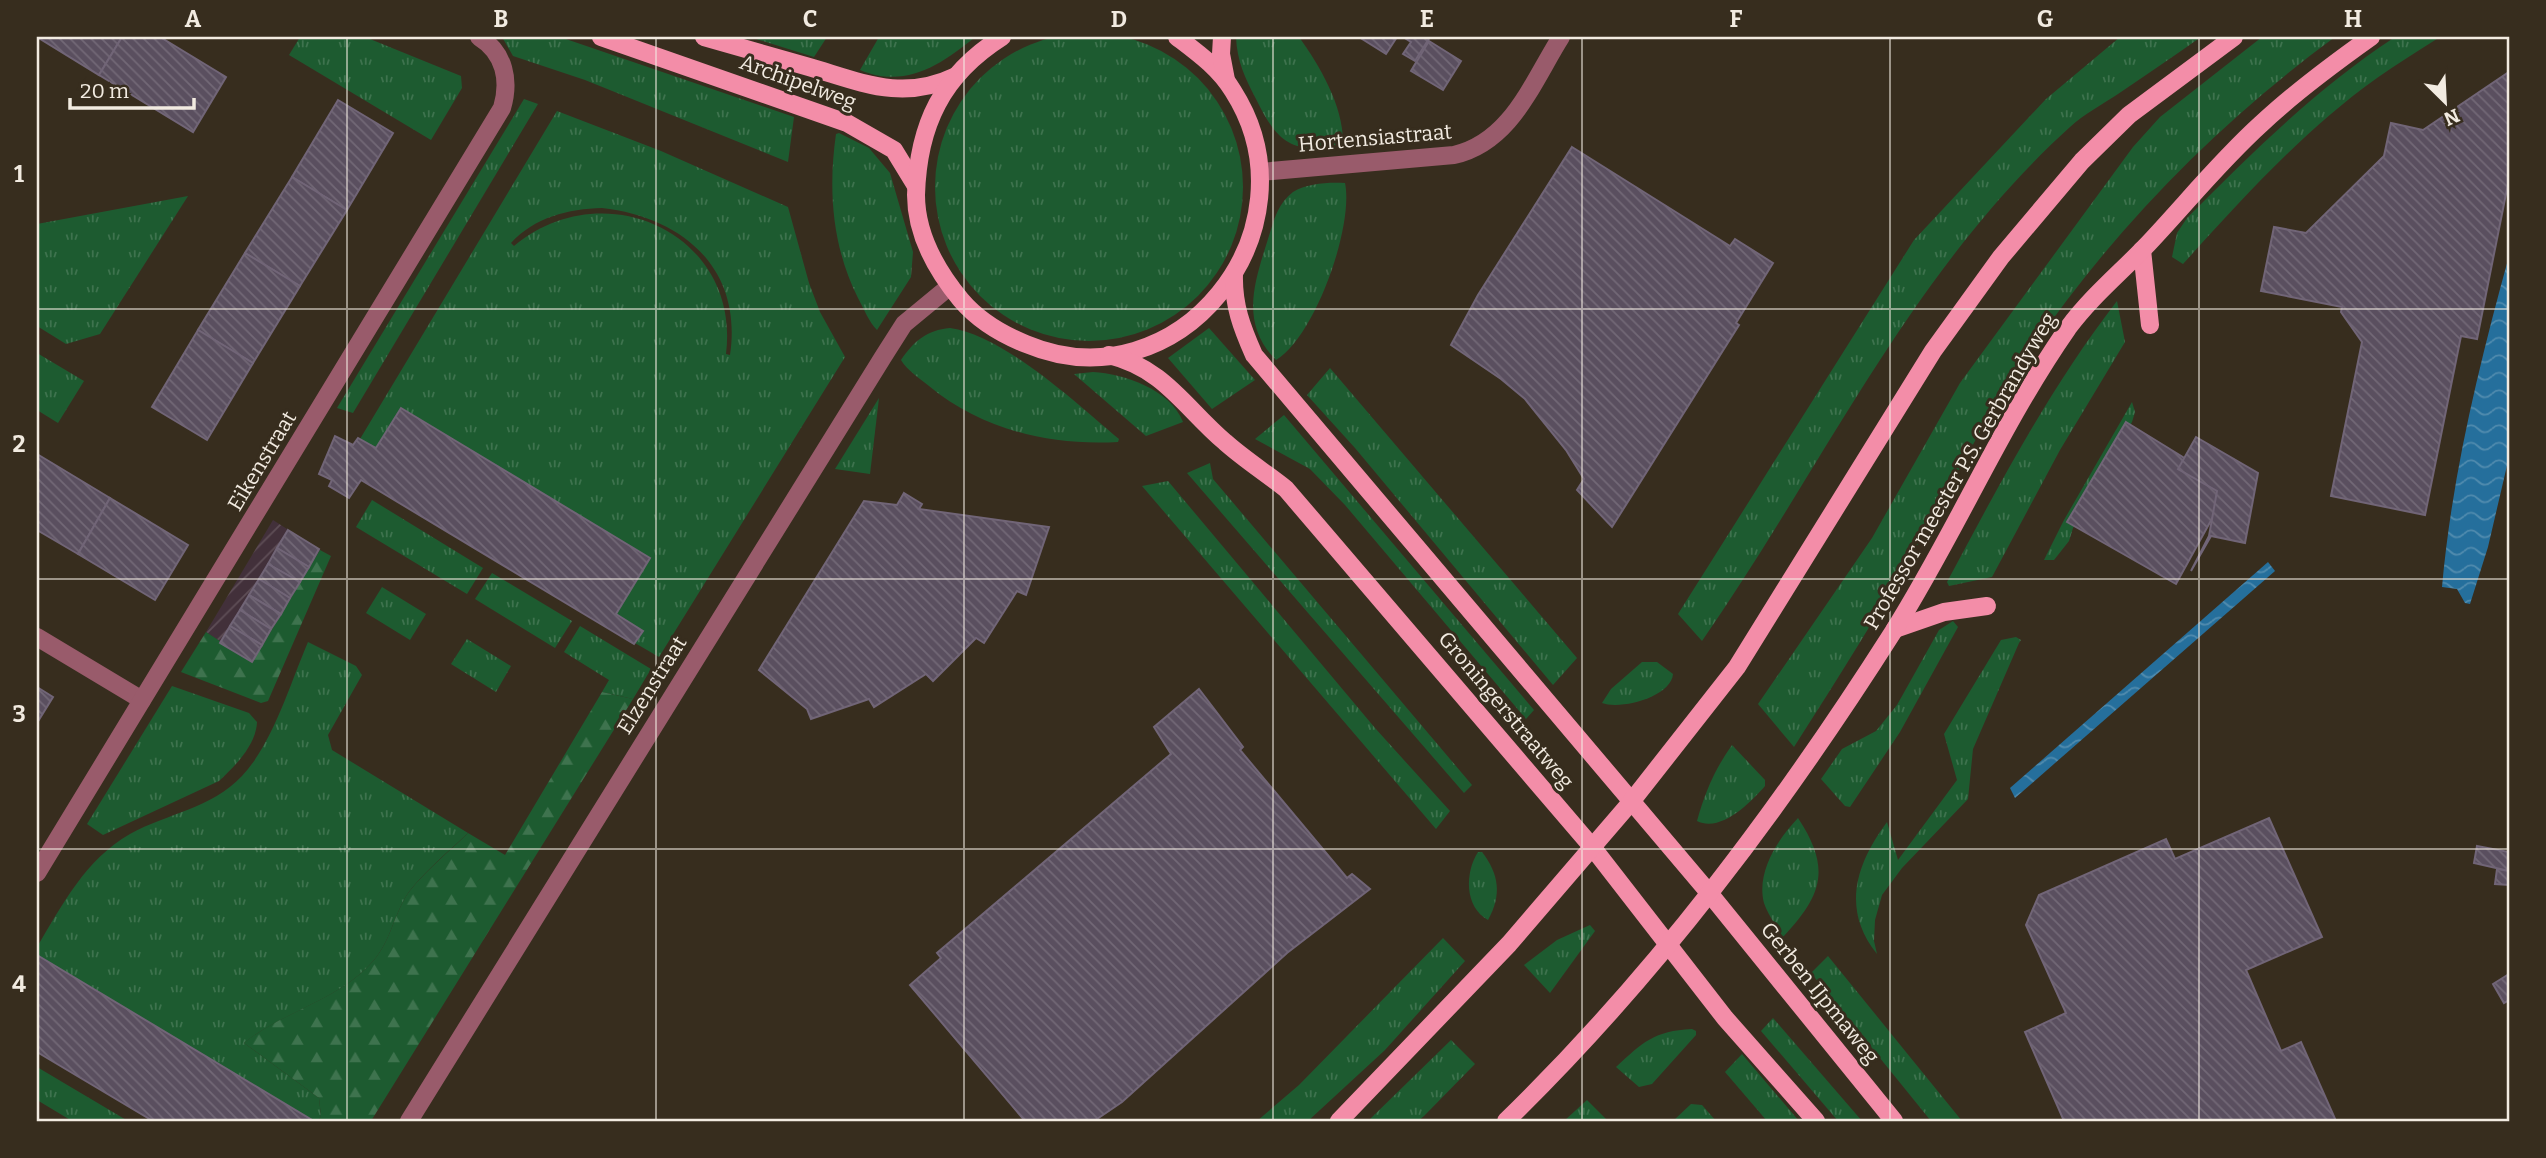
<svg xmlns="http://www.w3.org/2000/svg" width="2546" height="1158" viewBox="0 0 2546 1158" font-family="Bitter,serif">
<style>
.industrial{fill:url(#industrial-furrows)}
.grass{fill:url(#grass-tufts);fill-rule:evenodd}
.forest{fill:url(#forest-firs)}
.water{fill:url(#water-waves)}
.building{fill:url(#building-back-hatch);stroke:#716577;stroke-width:2}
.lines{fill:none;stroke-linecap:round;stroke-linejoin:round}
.minor{stroke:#995b6b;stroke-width:18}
.major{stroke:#f38da8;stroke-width:18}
.grid{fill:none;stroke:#f2ebe1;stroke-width:2;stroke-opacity:0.55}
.labels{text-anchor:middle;stroke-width:6;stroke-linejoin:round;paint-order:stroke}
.street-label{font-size:21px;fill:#f2ebe1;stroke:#372d1e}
.neatline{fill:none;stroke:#f2ebe1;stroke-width:2.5}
.grid-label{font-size:23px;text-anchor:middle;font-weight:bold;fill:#f2ebe1}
</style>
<defs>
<pattern id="industrial-furrows" width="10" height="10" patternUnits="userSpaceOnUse" patternTransform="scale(1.75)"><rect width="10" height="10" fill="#42303a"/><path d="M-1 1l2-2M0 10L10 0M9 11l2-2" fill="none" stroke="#5e4e56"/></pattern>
<pattern id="grass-tufts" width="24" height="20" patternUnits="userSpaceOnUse" patternTransform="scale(1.75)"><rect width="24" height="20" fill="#1d5b30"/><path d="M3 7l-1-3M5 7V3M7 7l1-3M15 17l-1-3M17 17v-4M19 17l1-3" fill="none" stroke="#3e734e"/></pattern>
<pattern id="forest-firs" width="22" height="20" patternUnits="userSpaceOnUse" patternTransform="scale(1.75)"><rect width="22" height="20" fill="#1d5b30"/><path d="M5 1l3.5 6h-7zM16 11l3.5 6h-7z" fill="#3e734e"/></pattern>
<pattern id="water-waves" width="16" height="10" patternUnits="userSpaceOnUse" patternTransform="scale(1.75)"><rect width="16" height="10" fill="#256f9c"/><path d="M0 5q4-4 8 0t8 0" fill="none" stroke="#508bae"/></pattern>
<pattern id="building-back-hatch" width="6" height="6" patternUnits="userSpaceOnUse" patternTransform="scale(1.75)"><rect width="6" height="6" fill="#5a4f5f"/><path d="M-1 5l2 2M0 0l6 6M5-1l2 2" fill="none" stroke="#726876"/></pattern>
</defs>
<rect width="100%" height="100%" fill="#372d1e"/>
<polygon class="industrial" points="273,520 320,550 252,663 206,632"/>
<g class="grass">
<circle cx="1089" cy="187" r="154"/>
<polygon points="300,37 365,37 461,76 462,88 431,140 289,55"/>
<polygon points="502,37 560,37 794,117 788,162 585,80 513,56"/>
<polygon points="750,37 827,37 814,57"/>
<path d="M 879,37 L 975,37 C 941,65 905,89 860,70 Z"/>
<path d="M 1236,37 L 1299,37 C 1320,66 1344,107 1343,144 C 1292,156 1277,142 1256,99 C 1245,78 1237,61 1236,37 Z"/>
<path d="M 2120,37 L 2201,37 C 2174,56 2146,75 2118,94 C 2103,104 2084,114 2070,127 C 1911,271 1823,467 1702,641 L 1678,614 L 1914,240 L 2046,99 Z"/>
<path d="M 2262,37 L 2335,37 C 2218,123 2115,228 2033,347 C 1989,409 1956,478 1918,544 C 1879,613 1837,680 1794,747 L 1758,704 L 1872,538 L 1960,383 L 2133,147 L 2160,117 Z"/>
<path d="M 2395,37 L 2440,37 C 2419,50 2397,64 2377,78 C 2304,130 2243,198 2183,264 L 2172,257 L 2177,233 L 2187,218 C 2253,152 2317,88 2395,37 Z"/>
<polygon points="524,99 538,104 353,413 337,408"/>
<path d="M 557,111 L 661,151 L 788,207 L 809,283 L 820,312 L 845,357 L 659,657 L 635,643 L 643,631 L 616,614 L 649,558 L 402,408 L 376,448 L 360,439 ZM 602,208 C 682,217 743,268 730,355 L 726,354 C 741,233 603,171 514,246 L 511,243 C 535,217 568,209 602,208 Z"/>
<path d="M 839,133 L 869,148 L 890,173 L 913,252 L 911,277 L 877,330 C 869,322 864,309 858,298 C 832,246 828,190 836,134 Z"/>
<path d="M 1345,183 C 1354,226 1315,337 1276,360 C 1239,323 1255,281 1268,239 C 1274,221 1277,204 1293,192 C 1307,183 1330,182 1345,183 Z"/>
<polygon points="188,196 100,334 66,344 37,326 37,224"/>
<path d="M 2117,301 L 2125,342 L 2060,450 L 1992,577 L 1949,586 L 1947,582 C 1999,485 2049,389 2117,301 Z"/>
<path d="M 950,328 C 1005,336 1076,403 1119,439 L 1118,442 C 1051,446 982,430 929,386 C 919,378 907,370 901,360 C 914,341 927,330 950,328 Z"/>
<polygon points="1209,328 1255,380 1212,409 1168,358"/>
<polygon points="37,353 84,381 58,423 37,410"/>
<polygon points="1330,368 1577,658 1553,685 1355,448 1307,395"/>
<path d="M 1093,372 C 1124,374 1170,389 1183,422 L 1146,436 L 1074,374 Z"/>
<polygon points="879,398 870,474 835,469"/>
<polygon points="2132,402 2135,412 2132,422 2073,528 2069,541 2054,560 2044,560 2064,520"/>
<polygon points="1284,415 1534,710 1526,719 1345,505 1310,469 1255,439"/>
<polygon points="1210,463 1213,479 1472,785 1464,793 1187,473"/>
<polygon points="1168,481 1375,728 1450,811 1436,829 1142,486"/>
<polygon points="372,500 483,568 467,594 356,527"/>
<polygon points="492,573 572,621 555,648 475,599"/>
<polygon points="382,587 426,614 410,640 366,613"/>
<polygon points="1953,621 1958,627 1900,732 1850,807 1845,806 1821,779 1842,749 1876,731 1897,705 1939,630"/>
<polygon points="580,626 651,669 633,699 602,692 609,680 564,652"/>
<path d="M 2016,637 L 2021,640 L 2019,643 L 1973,749 L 1968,799 L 1902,868 L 1882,895 L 1875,920 L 1874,941 L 1877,954 C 1841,909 1856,864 1887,822 L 1898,860 L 1957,780 L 1944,734 L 2001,640 Z"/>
<polygon points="467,639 511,666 496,692 451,664"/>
<path d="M 308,642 L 356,666 L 362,675 L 328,735 L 332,750 L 468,833 C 451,849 415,880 405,898 C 393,919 390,941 374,960 C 340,1000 284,1011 244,1043 L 319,1098 L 321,1116 L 318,1121 L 311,1121 L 37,955 L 37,947 C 63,904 85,860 130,834 C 168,813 211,809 242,776 C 273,743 290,684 308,642 Z"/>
<path d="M 1642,662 L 1657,662 L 1673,674 C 1671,697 1621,710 1602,703 L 1611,689 Z"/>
<path d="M 172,686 L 249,713 L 257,722 C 256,745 235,766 219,781 L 103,835 L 87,824 Z"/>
<path d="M 1732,745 L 1765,780 L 1765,786 C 1751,802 1721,833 1697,821 C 1705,792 1715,769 1732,745 Z"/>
<path d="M 1798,818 C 1831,868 1823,895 1783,937 C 1777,927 1768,915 1764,903 C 1756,872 1778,839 1798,818 Z"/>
<path d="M 1478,852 L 1482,852 C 1499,874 1502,895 1488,920 C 1464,907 1465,872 1478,852 Z"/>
<polygon points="1590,925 1595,931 1550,993 1524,965 1557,940"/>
<polygon points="1443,938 1465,961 1385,1050 1308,1121 1257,1121 1299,1085"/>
<polygon points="1828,956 1962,1121 1931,1121 1811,973"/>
<polygon points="1773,1018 1862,1121 1838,1121 1761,1031"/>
<path d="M 1692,1029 L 1696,1031 L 1696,1035 L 1652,1084 L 1639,1087 L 1616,1067 C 1643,1042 1654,1031 1692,1029 Z"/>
<polygon points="1451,1040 1475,1064 1424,1116 1418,1121 1368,1121"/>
<polygon points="1742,1054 1799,1121 1767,1121 1725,1072"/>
<polygon points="37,1067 128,1121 72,1121 37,1100"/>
<polygon points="1587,1100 1608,1121 1564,1121"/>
<polygon points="1691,1104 1702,1105 1716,1121 1673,1121"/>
</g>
<g class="forest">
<polygon points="320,550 331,556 268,701 261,703 181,672 206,632 252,662"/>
<path d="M 602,692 L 633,699 L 371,1121 L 318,1121 L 321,1116 L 319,1098 L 244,1043 C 283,1011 340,1000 374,960 C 390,941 393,919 405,898 C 415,880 452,849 468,833 L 505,855 Z"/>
</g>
<g class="water">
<path d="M 2509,256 L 2509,457 L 2488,547 L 2470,604 L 2465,603 L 2457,589 L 2442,587 C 2452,475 2479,365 2509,256 Z"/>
<polygon points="2268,562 2275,571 2015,798 2010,788"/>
</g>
<g class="building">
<polygon points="37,37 122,37 99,75"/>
<polygon points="122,37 160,37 226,77 193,132 99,75"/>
<polygon points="1359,37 1397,37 1386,54"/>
<polygon points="1403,37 1430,37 1415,61 1403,54 1411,42"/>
<polygon points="1429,41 1461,61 1443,90 1411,71"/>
<polygon points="2509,72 2509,179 2477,339 2461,336 2425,515 2331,496 2362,342 2341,312 2342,307 2261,291 2274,227 2306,233 2384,156 2391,123 2423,130"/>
<polygon points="338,100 393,133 347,210 292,177"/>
<polygon points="1572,147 1730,246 1735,239 1773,263 1736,323 1739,325 1612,527 1577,490 1584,479 1566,450 1525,399 1501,379 1451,345 1478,295"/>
<polygon points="292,177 347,210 300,286 245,253"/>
<polygon points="245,253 300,286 253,363 198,330"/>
<polygon points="198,330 253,363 207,440 152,407"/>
<polygon points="401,408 650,558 616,614 643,631 634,644 361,480 349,498 329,486 332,480 319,474 335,436 353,445 358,438 376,448"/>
<polygon points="2126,422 2230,486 2176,584 2067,522"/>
<polygon points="2196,437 2258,473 2245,543 2211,536 2191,571 2209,536 2217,491 2178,469"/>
<polygon points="37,454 110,498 78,554 37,530"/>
<polygon points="904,493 922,504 919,509 1049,527 1026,595 1017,591 984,643 976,638 933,681 926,674 874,707 869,699 811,719 807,709 759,670 864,501 897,505"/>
<polygon points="110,498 188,545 155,600 78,554"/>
<polygon points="288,530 319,549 309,567 277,548"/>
<polygon points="277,548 309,567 300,582 268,564"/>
<polygon points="268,564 300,582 290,598 259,579"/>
<polygon points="259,579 290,598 281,614 249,595"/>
<polygon points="249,595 281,614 271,629 240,610"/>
<polygon points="240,610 271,629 262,645 230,626"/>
<polygon points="230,626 262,645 252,662 220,643"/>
<polygon points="37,687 53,697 37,723"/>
<polygon points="1199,689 1243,747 1240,750 1347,878 1352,874 1370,889 1287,953 1122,1102 1094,1121 1025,1121 910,985 941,958 937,953 1171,754 1154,727"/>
<polygon points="2269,818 2322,937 2246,970 2281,1051 2301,1042 2336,1121 2064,1121 2025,1032 2066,1013 2026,925 2039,895 2166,839 2175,859"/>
<polygon points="2477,846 2509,852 2509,871 2474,863"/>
<polygon points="2497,869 2509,871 2509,885 2495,884"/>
<polygon points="37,955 312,1120 311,1121 153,1121 37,1052"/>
<polygon points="2509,974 2509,1000 2504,1003 2493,984"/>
</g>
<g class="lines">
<g class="minor">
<path d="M 1260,172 L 1454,155 C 1511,142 1532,83 1561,37"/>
<polyline points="37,637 142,700"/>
<path d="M 37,873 L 502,108 C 510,81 505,53 479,37"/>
<polyline points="409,1121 883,357 904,324 950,286"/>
</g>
<g class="major">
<polyline points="601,37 847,123 894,150 916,186"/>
<path d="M 704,37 C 739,47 774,57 809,67 C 861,82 902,102 956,76"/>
<path d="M 1002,37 C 942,75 918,125 916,195 C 916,234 937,271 961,300 C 978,320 1001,334 1026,344 C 1178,408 1321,229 1233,91 C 1219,68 1198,53 1177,37"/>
<polyline points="1222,37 1221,54 1226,80"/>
<polyline points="2142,250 2150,325"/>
<path d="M 1234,274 C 1233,305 1242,328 1254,355 L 1710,894 L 1894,1121"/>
<path d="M 1109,355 C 1165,369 1184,407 1225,442 C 1244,459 1266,473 1286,489 L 1593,848 L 1725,1018 L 1816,1121"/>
<polyline points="1895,629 1944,612 1987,606"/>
<polyline points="1339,1121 1509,944 1631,802 1737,667 1933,351 2001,257 2082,161 2129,115 2234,37"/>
<path d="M 1506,1121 C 1656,975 1781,808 1893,632 C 1955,534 2001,424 2068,328 C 2091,297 2119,274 2145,247 C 2184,206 2219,162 2261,124 C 2295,92 2333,64 2371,37"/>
</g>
</g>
<path class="grid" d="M 347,37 L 347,1121M 656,37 L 656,1121M 964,37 L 964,1121M 1273,37 L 1273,1121M 1582,37 L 1582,1121M 1890,37 L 1890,1121M 2199,37 L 2199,1121M 37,309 L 2509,309M 37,579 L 2509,579M 37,849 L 2509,849"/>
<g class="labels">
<g class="street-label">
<text transform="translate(798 82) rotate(20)" y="7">Archipelweg</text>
<text transform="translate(1375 138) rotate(-5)" y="7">Hortensiastraat</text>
<text transform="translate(262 461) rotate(-59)" y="7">Eikenstraat</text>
<text transform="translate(1960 471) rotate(-60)" y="7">Professor meester P.S. Gerbrandyweg</text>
<text transform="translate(652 685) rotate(-58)" y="7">Elzenstraat</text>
<text transform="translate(1506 710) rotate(50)" y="7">Groningerstraatweg</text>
<text transform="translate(1820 993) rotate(51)" y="7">Gerben IJpmaweg</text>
</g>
</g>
<rect width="2546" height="1158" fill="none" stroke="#372d1e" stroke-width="77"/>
<g transform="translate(2445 102) rotate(156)" stroke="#372d1e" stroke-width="5" paint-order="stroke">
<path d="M0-5L12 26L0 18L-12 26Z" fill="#f2ebe1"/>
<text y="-10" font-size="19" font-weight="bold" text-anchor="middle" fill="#f2ebe1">N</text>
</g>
<path d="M70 98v10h124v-10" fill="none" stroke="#f2ebe1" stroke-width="3.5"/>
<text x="80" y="98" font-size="21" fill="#f2ebe1" stroke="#372d1e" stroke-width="5" paint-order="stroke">20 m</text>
<rect x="38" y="38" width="2470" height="1082" class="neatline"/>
<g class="grid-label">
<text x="193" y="27">A</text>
<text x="501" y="27">B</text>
<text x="810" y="27">C</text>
<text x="1119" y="27">D</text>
<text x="1427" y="27">E</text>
<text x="1736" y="27">F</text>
<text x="2045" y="27">G</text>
<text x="2353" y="27">H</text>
<text x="19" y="182">1</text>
<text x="19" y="452">2</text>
<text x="19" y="722">3</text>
<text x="19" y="992">4</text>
</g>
</svg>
